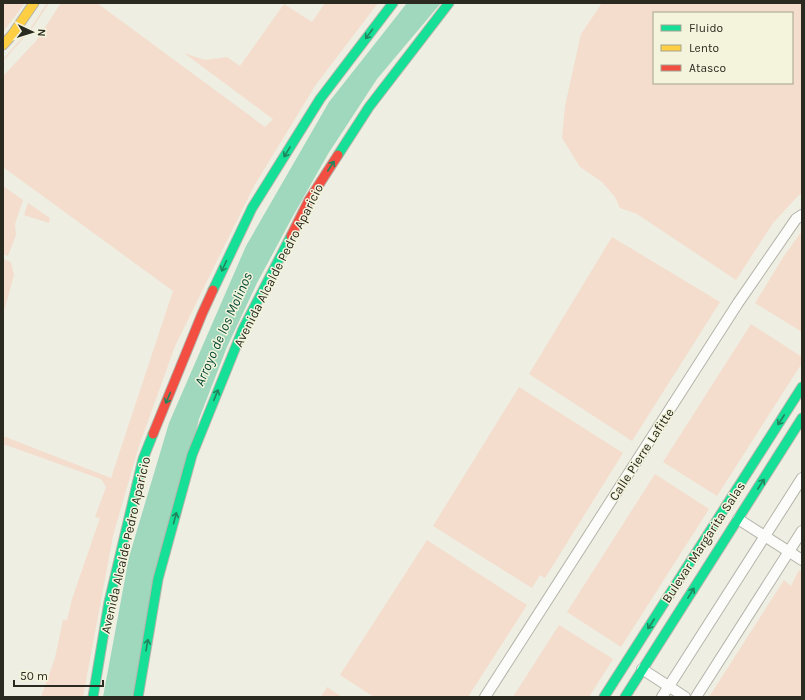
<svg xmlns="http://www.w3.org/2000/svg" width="805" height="700" viewBox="0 0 805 700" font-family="Karla,sans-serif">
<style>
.green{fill:#f4ddcd;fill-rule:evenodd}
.water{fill:#a0d8be}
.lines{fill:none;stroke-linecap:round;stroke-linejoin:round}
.street-casing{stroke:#b4b4aa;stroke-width:12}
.fast-casing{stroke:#b4b4aa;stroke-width:11}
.slow-casing{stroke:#b4b4aa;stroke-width:11}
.jam-casing{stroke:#b4b4aa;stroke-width:11}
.street{stroke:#fcfcfb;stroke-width:10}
.fast{stroke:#16e098;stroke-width:9}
.slow{stroke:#ffcf43;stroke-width:9}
.jam{stroke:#f24e42;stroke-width:9}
.oneway{stroke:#20855c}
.labels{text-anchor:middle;stroke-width:3;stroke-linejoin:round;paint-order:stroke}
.street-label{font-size:13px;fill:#2a2a21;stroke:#f4f3dc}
.water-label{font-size:14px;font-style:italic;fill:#034935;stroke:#f4f3dc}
</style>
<rect width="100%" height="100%" fill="#eeeee2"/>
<g class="green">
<polygon points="3,3 25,3 3,32"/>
<polygon points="47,3 49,3 31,30 3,61 3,59 30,29"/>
<polygon points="61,3 97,3 265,127 273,119 184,53 205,60 227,57 240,66 284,4 312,22 325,3 378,3 315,86 254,186 175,346 138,449 113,536 83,697 41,697 55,658 63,620 67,620 72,599 100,518 95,517 106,487 101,479 3,444 3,436 111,478 173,291 3,167 3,76 36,41"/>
<path d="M 602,3 L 802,3 L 802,193 L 798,196 L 773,223 L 736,280 L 637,214 L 620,208 L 615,197 L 602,182 L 580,167 L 562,138 L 565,106 L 581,34 ZM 654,13 L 792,13 L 792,83 L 654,83 Z"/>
<polygon points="3,186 23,200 15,224 16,235 8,256 3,254"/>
<polygon points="28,203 50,218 49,223 24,215"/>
<polygon points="802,231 802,332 755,303 784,256"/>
<polygon points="612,237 720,302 632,441 529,374"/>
<polygon points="3,259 11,262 14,275 5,308 3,311"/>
<polygon points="751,324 802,357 802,363 717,496 663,462"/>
<polygon points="519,387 623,453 545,578 540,575 532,588 433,526"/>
<polygon points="655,474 709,509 621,647 567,612"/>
<polygon points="427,540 527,605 468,697 374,697 340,675"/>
<polygon points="799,570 802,572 802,697 709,697 784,580 791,586"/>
<polygon points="559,625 613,659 589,697 513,697"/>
<polygon points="327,687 342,697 321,697"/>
</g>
<polygon class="water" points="407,3 441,3 377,79 328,154 293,216 257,283 227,347 199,419 133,697 103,697 129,557 169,423 246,246 329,102"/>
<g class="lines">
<g class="street-casing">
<g id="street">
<polyline points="738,519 802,560"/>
<polyline points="642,669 685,697"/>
<polyline points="485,697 738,303 796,219 802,215"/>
<polyline points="662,697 802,478"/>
<polyline points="696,697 802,531"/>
</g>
</g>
<g class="fast-casing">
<g id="fast">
<polyline points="338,155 369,107 449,3"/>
<polyline points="213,290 252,208 320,99 393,3"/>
<polyline points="93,697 109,602 143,459 153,434"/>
<polyline points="138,697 158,579 192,455 243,329 291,236"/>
<polyline points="604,697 802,387"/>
<polyline points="625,697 802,418"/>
</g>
</g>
<g class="slow-casing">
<polyline id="slow" points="3,45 12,35 34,3"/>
</g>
<g class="jam-casing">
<g id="jam">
<polyline points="291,236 309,200 338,155"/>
<polyline points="153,434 202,314 213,290"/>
</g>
</g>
<use href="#street" class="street"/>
<use href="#fast" class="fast"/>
<use href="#slow" class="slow"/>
<use href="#jam" class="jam"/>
</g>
<defs><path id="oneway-shaft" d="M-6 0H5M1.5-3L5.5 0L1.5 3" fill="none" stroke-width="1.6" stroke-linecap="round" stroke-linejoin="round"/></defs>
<g class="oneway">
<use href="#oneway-shaft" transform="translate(369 34) rotate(127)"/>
<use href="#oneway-shaft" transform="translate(287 152) rotate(122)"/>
<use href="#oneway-shaft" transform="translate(331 166) rotate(-57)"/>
<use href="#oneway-shaft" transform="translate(224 266) rotate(115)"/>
<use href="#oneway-shaft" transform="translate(216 395) rotate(-68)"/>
<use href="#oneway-shaft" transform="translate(168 398) rotate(112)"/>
<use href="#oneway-shaft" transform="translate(781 420) rotate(123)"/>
<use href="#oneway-shaft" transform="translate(761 484) rotate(-57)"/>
<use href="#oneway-shaft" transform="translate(175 518) rotate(-75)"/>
<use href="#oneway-shaft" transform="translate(691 593) rotate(-58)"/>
<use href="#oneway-shaft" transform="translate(651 624) rotate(123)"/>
<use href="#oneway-shaft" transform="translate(147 645) rotate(-80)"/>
</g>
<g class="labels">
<g class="street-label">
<text transform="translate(278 265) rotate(-63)" y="5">Avenida Alcalde Pedro Aparicio</text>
<text transform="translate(641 454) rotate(-57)" y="5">Calle Pierre Lafitte</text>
<text transform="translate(703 542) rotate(-57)" y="5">Bulevar Margarita Salas</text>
<text transform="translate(125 545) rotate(-77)" y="5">Avenida Alcalde Pedro Aparicio</text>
</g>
<g class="water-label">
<text transform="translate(223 329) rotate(-66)" y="5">Arroyo de los Molinos</text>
</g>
</g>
<rect width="805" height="700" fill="none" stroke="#2a2a21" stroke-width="8"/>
<rect x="653" y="12" width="140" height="72" fill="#f4f3dc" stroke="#a3a391"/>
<rect x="661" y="25" width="20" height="6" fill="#16e098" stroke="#a3a391"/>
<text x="689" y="32" font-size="12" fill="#2a2a21">Fluido</text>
<rect x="661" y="45" width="20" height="6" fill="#ffcf43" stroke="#a3a391"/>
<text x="689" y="52" font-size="12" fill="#2a2a21">Lento</text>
<rect x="661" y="65" width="20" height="6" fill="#f24e42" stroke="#a3a391"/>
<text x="689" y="72" font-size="12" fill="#2a2a21">Atasco</text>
<g transform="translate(32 32) rotate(94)" stroke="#f4f3dc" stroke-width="3" paint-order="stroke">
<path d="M0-3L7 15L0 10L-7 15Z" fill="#2a2a21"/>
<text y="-6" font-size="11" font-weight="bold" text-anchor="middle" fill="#2a2a21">N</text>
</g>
<path d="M14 680v6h89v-6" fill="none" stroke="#2a2a21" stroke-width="2"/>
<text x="20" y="680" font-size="12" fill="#2a2a21" stroke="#f4f3dc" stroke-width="3" paint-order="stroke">50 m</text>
</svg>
